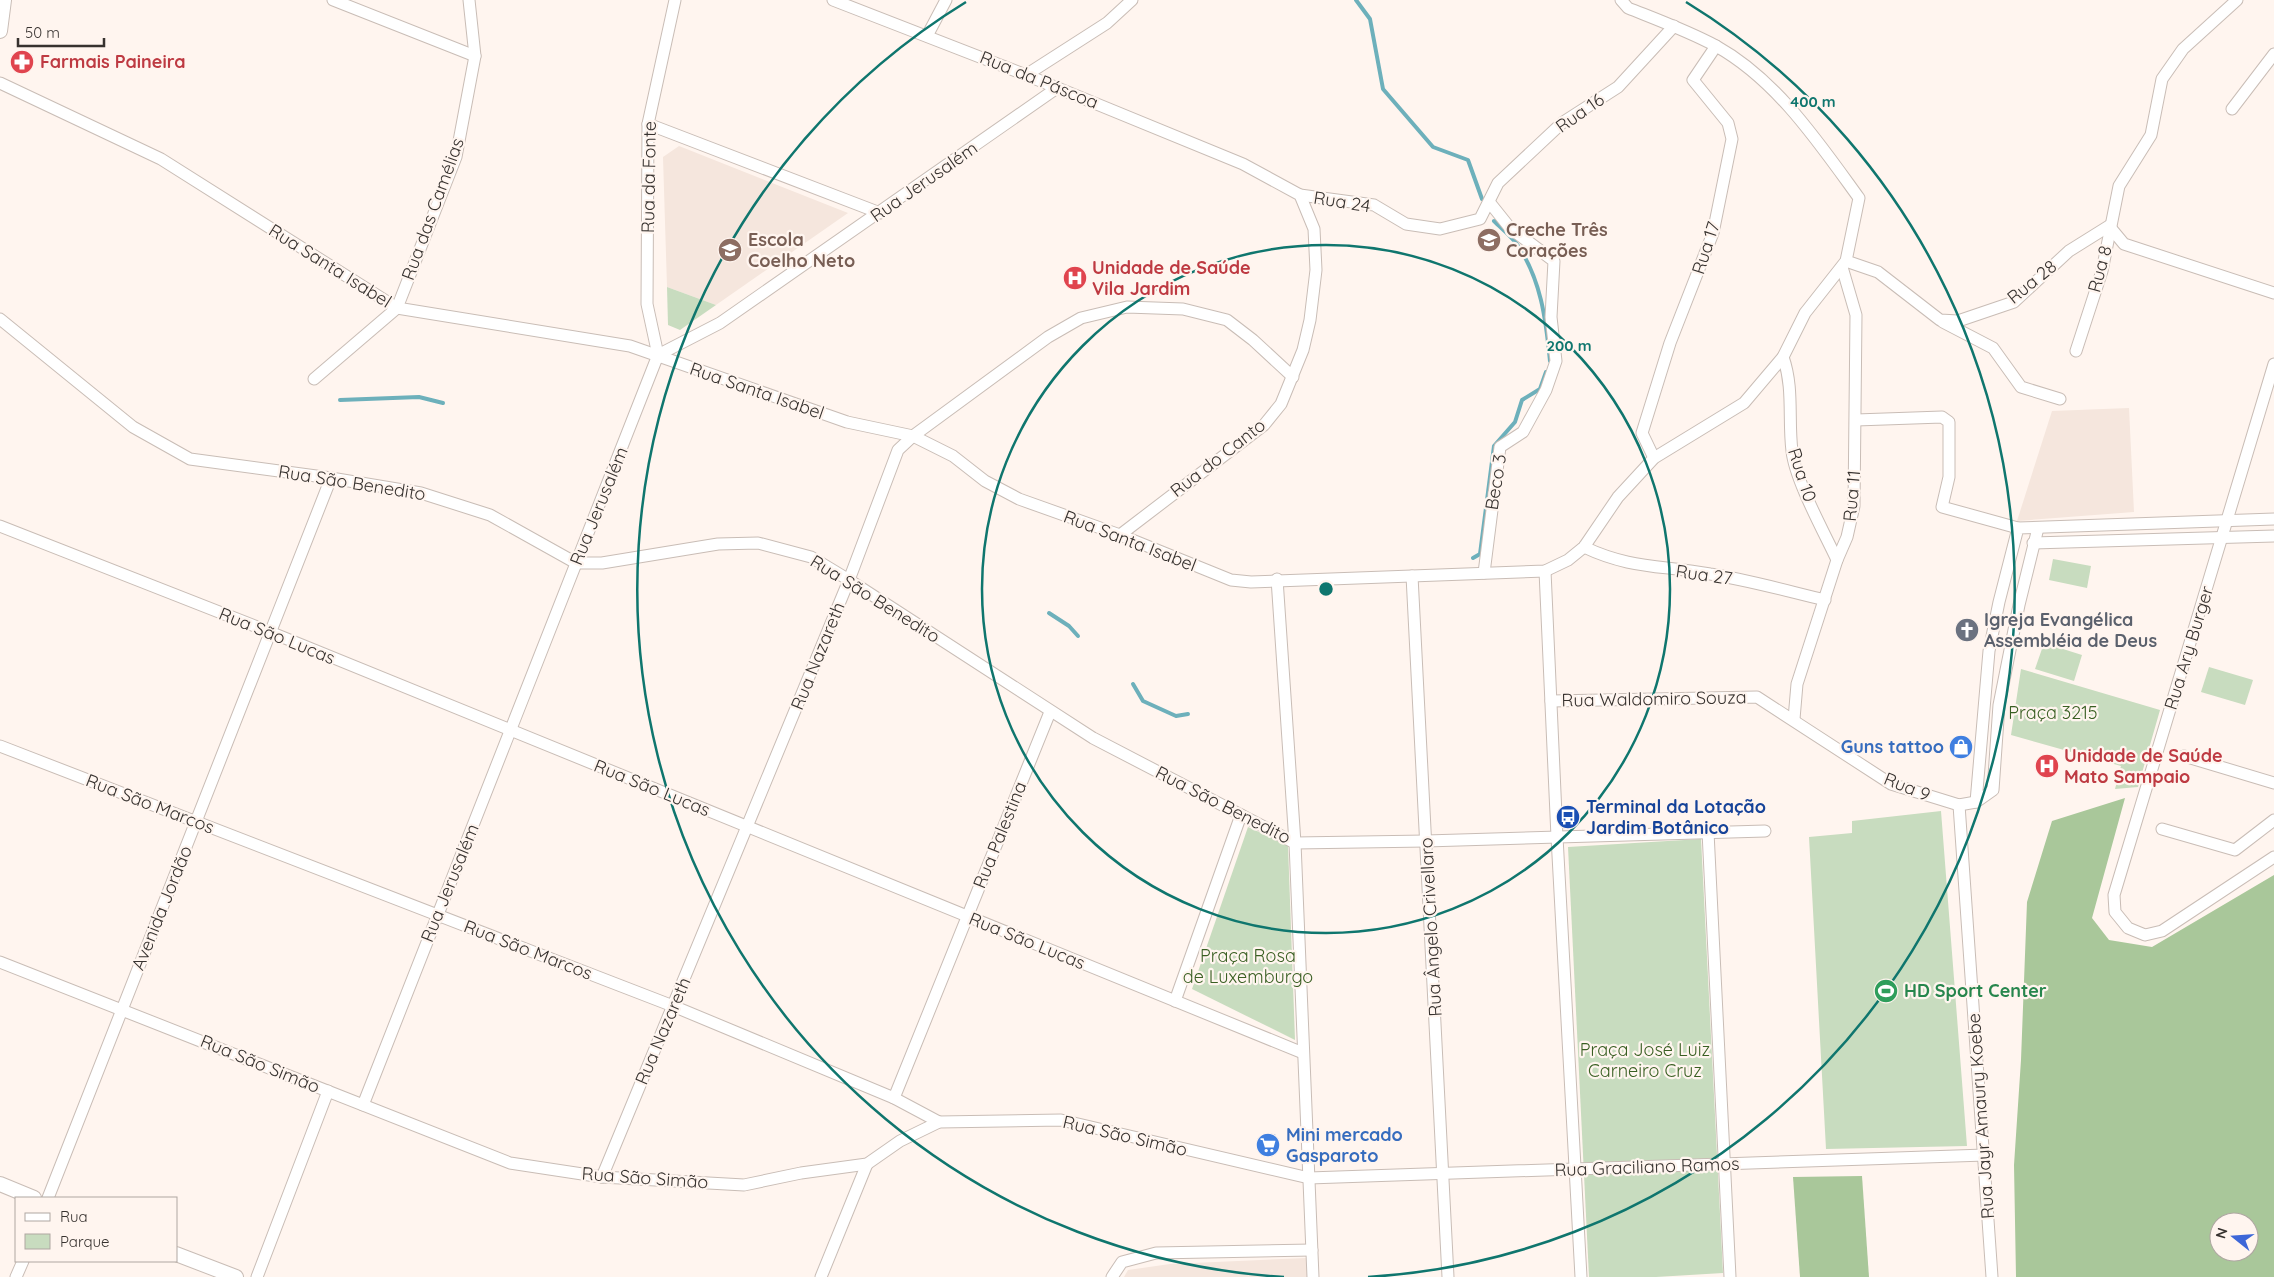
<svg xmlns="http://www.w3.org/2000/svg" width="2274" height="1277" viewBox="0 0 2274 1277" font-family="Quicksand,sans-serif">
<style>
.built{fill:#f5e6dd}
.green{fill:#c8dcbf}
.forest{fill:#a9c79a;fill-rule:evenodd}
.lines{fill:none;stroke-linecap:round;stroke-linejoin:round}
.stream{stroke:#6db0bb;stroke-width:4}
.minor-casing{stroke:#c9bdb6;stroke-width:13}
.major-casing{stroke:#c9bdb6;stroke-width:16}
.minor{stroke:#fff;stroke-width:11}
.major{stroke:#fff;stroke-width:14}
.ring{fill:none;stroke:#0f766e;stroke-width:2.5}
.labels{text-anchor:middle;stroke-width:4.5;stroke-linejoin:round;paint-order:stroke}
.health-label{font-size:18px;font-weight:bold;fill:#be3a42;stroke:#fff5ef;text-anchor:start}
.street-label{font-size:18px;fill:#37322f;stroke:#fff5ef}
.education-label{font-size:18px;font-weight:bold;fill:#785e54;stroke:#fff5ef;text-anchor:start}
.worship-label{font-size:18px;font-weight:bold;fill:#5b616d;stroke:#fff5ef;text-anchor:start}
.park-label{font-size:18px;fill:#395f22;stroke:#fff5ef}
.shop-label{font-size:18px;font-weight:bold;fill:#366cbe;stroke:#fff5ef;text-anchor:end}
.transit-label{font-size:18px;font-weight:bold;fill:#164399;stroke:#fff5ef;text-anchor:start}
.leisure-label{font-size:18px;font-weight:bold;fill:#27864d;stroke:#fff5ef;text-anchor:start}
.centre{fill:#0f766e;stroke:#fff5ef;stroke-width:2.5}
.ring-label{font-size:15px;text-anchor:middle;font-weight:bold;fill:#0f766e;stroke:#fff5ef;stroke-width:4.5;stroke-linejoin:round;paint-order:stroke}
</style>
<rect width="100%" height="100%" fill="#fff5ef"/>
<g class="built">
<polygon points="679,146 848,213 716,305 667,287 663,157"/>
<polygon points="2129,408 2134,512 2017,521 2052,411"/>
<polygon points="1307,1258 1308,1277 1124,1277 1128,1270 1170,1264"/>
</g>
<g class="green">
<polygon points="667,287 716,305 680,330 668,325"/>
<polygon points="2053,559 2091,566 2087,588 2049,580"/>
<polygon points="2044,643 2082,655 2074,681 2035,669"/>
<polygon points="2209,667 2253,680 2245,705 2201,692"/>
<polygon points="2021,669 2160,710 2138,787 2115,789 2121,766 2011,735"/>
<polygon points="1941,811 1967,1146 1826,1149 1809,837 1852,833 1852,821"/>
<polygon points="1248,827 1288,845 1295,1040 1192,989"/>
<polygon points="1701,839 1723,1273 1656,1277 1589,1277 1568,847"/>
</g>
<g class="forest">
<path d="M 2125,798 L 2092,918 L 2109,940 L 2152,947 L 2274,875 L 2274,1277 L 2016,1277 L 2014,1165 L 2021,1060 L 2027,902 L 2052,821 ZM 2219,1222 L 2249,1222 L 2249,1252 L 2219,1252 Z"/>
<polygon points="1862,1176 1869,1277 1800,1277 1793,1177"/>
</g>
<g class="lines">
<g class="stream">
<polyline points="1356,0 1370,19 1383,89 1433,147 1468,160 1482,199"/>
<path d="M 1494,221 C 1501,228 1510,235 1516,243 C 1541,278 1546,320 1550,361"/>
<polyline points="340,400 419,397 443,403"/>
<polyline points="1473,558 1480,554 1494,446 1515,422 1522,400 1540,389 1546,372"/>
<polyline points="1049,613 1069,626 1078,636"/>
<polyline points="1133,684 1143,701 1176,716 1188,714"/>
</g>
<g class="minor-casing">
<g id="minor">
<polyline points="333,0 475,56"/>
<polyline points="833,0 1026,75 1243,164 1300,195 1314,229 1316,270 1310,320 1303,350 1281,404 1264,425 1120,535"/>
<polyline points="927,36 946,0"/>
<polyline points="1026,75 1107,23 1132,0"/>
<path d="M 0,83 L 161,159 L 397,308 L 630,346 L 847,422 L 913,436 L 953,456 L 985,481 L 1019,499 L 1120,535 L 1231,580 L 1251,582 L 1545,571 L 1568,560 L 1584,547 L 1618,497 L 1654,458 L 1744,403 L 1783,357 L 1805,313 L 1846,261 L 1859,198 C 1819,143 1777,80 1716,46 C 1688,31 1658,20 1628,8 L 1621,0"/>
<polyline points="2232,109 2274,54"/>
<polyline points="648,124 880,213"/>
<polyline points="1300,195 1374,205 1406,224 1440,229 1480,219 1498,183 1562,123 1618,87 1674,26"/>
<polyline points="1846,261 1878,272 1940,320 1958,321 2014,302 2069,251 2109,226 2124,244 2274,293"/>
<polyline points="0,319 133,427 190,459 331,478 421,493 490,515 576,563 602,563 718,544 758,543 811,557 849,580 1093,738 1295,843 1426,841 1765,831"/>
<polyline points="1943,322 1993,348 2021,387 2060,399"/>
<polyline points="2076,351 2102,271 2119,186 2151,135 2162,79 2183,49 2237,0"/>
<polyline points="658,355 647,304 648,124 675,0"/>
<path d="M 1783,357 C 1794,388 1788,419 1792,451 C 1795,480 1824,532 1837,560"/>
<polyline points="2274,364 2114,895 2115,912 2128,928 2145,935 2162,931 2274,857"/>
<polyline points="314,379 397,308 456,157 475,56 469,0"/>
<polyline points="1856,420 1942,417 1949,422 1949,477 1942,507 2018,528"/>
<polyline points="1654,458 1642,433 1670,343 1713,233 1732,139 1728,123 1693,80 1716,46"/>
<polyline points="0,526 270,632 1303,1053"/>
<polyline points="2033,543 2274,536"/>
<path d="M 1584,547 C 1630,569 1662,565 1710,574 C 1749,580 1787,591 1825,600"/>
<polyline points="1545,571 1557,837 1581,1277"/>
<polyline points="1484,573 1500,447 1523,432 1546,390 1556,361 1551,317 1554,261 1510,228 1490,203"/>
<polyline points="1412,576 1448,1277"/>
<polyline points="1277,579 1295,843 1313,1277"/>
<polyline points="1551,701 1757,697 1891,784 1959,805 1976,802 1993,790 1999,705 2019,605 2038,528"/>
<polyline points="1794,719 1797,684 1837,560 1847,537 1854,506 1856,315 1842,267"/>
<polyline points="0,746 673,1006 894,1098 939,1122"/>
<polyline points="2184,756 2274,783"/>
<polyline points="1976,802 1989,651 1999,602 2018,528 2274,519"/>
<polyline points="1959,805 1992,1277"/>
<polyline points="2162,829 2235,850 2274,820"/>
<polyline points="1708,832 1730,1277"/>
<polyline points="0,962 510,1163 602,1177 744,1185 801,1173 867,1164 900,1141 939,1122 1061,1120 1309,1178 1985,1155"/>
<polyline points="1175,1001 1241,815"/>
<polyline points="894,1098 1050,712"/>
<polyline points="363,1105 658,355 720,323 1057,88"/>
<polyline points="602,1177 849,580 898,450 913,436 1048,337 1081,318 1127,307 1183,309 1227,320 1253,340 1293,377"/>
<polyline points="48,1198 331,478"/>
<polyline points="16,1277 23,1261"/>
<polyline points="257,1277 328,1091"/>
<polyline points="821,1277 867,1164"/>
<polyline points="1112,1277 1122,1262 1156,1253 1312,1250"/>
</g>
</g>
<g class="major-casing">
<g id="major">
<polyline points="0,31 4,0"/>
<polyline points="0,1184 34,1198"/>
<polyline points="176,1254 236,1277"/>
</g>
</g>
<use href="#minor" class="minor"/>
<use href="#major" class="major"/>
</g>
<g class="ring">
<circle cx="1326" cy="589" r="344"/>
<path d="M1284 1277A689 689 0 0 1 966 2M1686 2A689 689 0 0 1 1368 1277"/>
</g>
<defs>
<g id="pharmacy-disc" transform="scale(1.25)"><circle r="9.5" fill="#e0444e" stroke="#fff5ef"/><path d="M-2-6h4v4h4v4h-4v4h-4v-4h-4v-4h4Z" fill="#fff"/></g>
<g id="school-disc" transform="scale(1.25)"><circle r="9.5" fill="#8d6e63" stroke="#fff5ef"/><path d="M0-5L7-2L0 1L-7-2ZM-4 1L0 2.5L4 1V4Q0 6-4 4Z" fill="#fff"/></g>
<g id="hospital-disc" transform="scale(1.25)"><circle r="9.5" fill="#e0444e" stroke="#fff5ef"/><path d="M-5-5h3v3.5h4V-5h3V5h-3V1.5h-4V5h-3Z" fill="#fff"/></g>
<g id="church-disc" transform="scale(1.25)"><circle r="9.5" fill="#6b7280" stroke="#fff5ef"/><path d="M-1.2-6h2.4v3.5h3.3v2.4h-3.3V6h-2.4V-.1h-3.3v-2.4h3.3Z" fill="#fff"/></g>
<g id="shop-disc" transform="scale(1.25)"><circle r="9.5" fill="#3f7fe0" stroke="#fff5ef"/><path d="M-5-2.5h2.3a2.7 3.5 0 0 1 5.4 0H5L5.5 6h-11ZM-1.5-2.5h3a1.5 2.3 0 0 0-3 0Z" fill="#fff"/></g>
<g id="bus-disc" transform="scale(1.25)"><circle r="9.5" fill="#1a4fb4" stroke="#fff5ef"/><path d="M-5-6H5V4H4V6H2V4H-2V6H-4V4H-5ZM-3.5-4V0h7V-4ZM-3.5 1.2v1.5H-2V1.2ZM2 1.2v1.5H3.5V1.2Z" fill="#fff"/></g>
<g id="stadium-disc" transform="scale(1.25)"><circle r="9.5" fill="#2e9e5b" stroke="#fff5ef"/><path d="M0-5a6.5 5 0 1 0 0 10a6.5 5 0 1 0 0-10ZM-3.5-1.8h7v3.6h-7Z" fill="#fff"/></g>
<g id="supermarket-disc" transform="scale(1.25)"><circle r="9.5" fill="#3f7fe0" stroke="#fff5ef"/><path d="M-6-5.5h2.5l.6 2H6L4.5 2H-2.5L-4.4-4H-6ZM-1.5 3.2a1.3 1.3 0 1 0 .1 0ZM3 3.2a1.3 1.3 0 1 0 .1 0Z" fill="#fff"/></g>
</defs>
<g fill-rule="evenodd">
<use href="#pharmacy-disc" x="22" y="62"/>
<use href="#school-disc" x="1489" y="240"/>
<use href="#school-disc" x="730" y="250"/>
<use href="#hospital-disc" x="1075" y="278"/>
<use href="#church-disc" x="1967" y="630"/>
<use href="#shop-disc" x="1961" y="747"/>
<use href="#hospital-disc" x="2047" y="766"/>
<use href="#bus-disc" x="1568" y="817"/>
<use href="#stadium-disc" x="1886" y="991"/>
<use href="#supermarket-disc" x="1268" y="1145"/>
</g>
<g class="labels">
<g class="health-label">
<text x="40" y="68">Farmais Paineira</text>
<text x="1092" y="274">Unidade de Saúde<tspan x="1092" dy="21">Vila Jardim</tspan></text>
<text x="2064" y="762">Unidade de Saúde<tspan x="2064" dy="21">Mato Sampaio</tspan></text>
</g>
<g class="street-label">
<text transform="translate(1039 80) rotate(22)" y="6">Rua da Páscoa</text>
<text transform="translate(1580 113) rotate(-35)" y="6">Rua 16</text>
<text transform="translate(649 177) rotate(-89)" y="6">Rua da Fonte</text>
<text transform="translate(924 182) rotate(-35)" y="6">Rua Jerusalém</text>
<text transform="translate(1342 202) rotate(9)" y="6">Rua 24</text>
<text transform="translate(433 209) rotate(-70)" y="6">Rua das Camélias</text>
<text transform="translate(1706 248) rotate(-72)" y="6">Rua 17</text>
<text transform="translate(330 266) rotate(32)" y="6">Rua Santa Isabel</text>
<text transform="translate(2100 269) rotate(-75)" y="6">Rua 8</text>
<text transform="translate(2032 282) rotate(-39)" y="6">Rua 28</text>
<text transform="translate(757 391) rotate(19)" y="6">Rua Santa Isabel</text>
<text transform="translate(1218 458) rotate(-38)" y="6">Rua do Canto</text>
<text transform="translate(1802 475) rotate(72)" y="6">Rua 10</text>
<text transform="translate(1496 482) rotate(-81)" y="6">Beco 3</text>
<text transform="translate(352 483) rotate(9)" y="6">Rua São Benedito</text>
<text transform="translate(1852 496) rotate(-85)" y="6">Rua 11</text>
<text transform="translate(599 506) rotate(-68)" y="6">Rua Jerusalém</text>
<text transform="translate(1130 541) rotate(21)" y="6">Rua Santa Isabel</text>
<text transform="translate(1704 575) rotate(8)" y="6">Rua 27</text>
<text transform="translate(875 599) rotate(32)" y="6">Rua São Benedito</text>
<text transform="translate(277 636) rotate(22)" y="6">Rua São Lucas</text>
<text transform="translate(2189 648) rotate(-73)" y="6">Rua Ary Burger</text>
<text transform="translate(818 656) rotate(-68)" y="6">Rua Nazareth</text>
<text transform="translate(1654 699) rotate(-1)" y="6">Rua Waldomiro Souza</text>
<text transform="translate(1907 787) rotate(22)" y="6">Rua 9</text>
<text transform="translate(652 788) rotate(22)" y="6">Rua São Lucas</text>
<text transform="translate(150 804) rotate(21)" y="6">Rua São Marcos</text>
<text transform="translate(1223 805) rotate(27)" y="6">Rua São Benedito</text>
<text transform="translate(1000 835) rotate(-68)" y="6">Rua Palestina</text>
<text transform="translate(450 883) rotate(-68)" y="6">Rua Jerusalém</text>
<text transform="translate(162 908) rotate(-68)" y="6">Avenida Jordão</text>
<text transform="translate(1431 927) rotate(-93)" y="6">Rua Ângelo Crivellaro</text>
<text transform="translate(1027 941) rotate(22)" y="6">Rua São Lucas</text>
<text transform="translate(528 950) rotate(21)" y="6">Rua São Marcos</text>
<text transform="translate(663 1031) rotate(-67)" y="6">Rua Nazareth</text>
<text transform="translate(260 1064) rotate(22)" y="6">Rua São Simão</text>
<text transform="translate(1981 1116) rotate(-94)" y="6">Rua Jayr Amaury Koebe</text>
<text transform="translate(1125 1136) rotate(13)" y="6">Rua São Simão</text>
<text transform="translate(1647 1167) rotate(-2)" y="6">Rua Graciliano Ramos</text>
<text transform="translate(645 1178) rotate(4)" y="6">Rua São Simão</text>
</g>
<g class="education-label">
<text x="1506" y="236">Creche Três<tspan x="1506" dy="21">Corações</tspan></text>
<text x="748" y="246">Escola<tspan x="748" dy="21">Coelho Neto</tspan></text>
</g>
<g class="worship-label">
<text x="1984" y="626">Igreja Evangélica<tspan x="1984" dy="21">Assembléia de Deus</tspan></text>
</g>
<g class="park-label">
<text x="2053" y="719">Praça 3215</text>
<text x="1248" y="962">Praça Rosa<tspan x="1248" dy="21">de Luxemburgo</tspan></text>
<text x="1645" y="1056">Praça José Luiz<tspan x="1645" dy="21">Carneiro Cruz</tspan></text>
</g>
<g class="shop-label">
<text x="1944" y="753">Guns tattoo</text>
<text x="1286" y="1141" text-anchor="start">Mini mercado<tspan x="1286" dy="21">Gasparoto</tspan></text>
</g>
<g class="transit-label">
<text x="1586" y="813">Terminal da Lotação<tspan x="1586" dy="21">Jardim Botânico</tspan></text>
</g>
<g class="leisure-label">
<text x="1904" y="997">HD Sport Center</text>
</g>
</g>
<circle cx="1326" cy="589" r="8" class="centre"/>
<g class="ring-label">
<text x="1813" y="107">400 m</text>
<text x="1569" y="351">200 m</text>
</g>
<rect x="15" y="1197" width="162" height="65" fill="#fff5ef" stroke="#afa7a2"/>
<rect x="25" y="1213" width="25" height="8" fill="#ffffff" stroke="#afa7a2"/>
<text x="60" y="1222" font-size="15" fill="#37322f">Rua</text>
<rect x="25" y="1234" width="25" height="15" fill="#c8dcbf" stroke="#afa7a2"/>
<text x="60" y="1247" font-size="15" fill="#37322f">Parque</text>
<g transform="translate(2234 1237) rotate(287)"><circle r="24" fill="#fff5ef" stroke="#afa7a2"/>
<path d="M0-4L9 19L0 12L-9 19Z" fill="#3d67d8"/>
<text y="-8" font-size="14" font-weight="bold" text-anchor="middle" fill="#37322f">N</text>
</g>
<path d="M18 38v8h86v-8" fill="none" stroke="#37322f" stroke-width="2.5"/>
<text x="25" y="38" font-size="15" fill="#37322f" stroke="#fff5ef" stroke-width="4" paint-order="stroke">50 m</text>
</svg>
